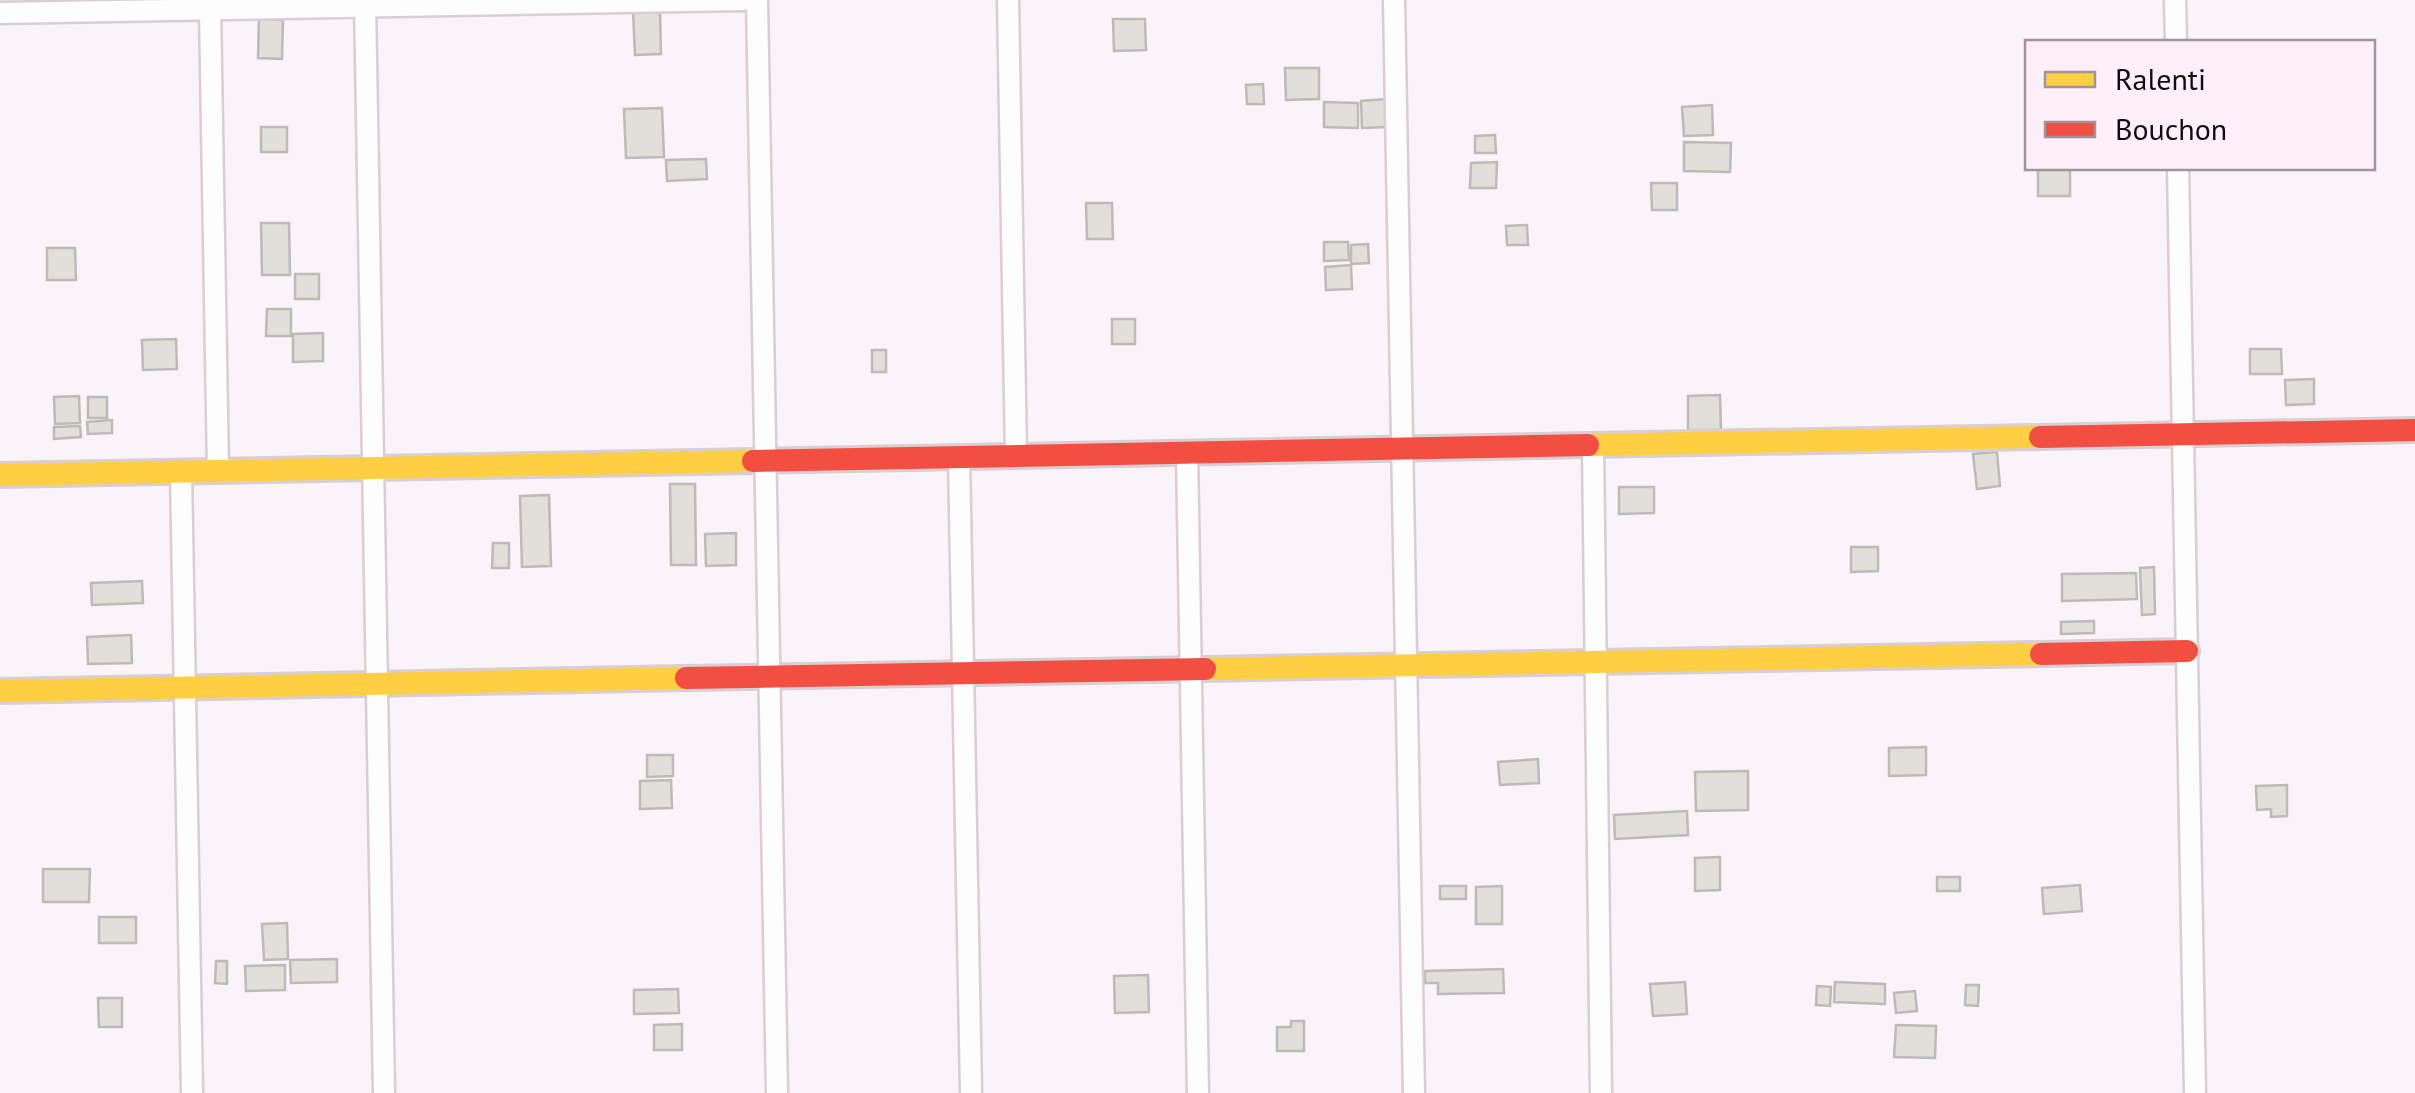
<svg xmlns="http://www.w3.org/2000/svg" width="2415" height="1093" viewBox="0 0 2415 1093" font-family="'PT Sans',sans-serif">
<style>
.building{fill:#e1dfda;stroke:#bdbbb7;stroke-width:2.5}
.lines{fill:none;stroke-linecap:round;stroke-linejoin:round}
.street-casing{stroke:#d8ced3;stroke-width:25}
.slow-casing{stroke:#d8ced3;stroke-width:28}
.jam-casing{stroke:#d8ced3;stroke-width:28}
.street{stroke:#fefdfe;stroke-width:20}
.slow{stroke:#ffcf43;stroke-width:22}
.jam{stroke:#f24e42;stroke-width:22}
</style>
<rect width="100%" height="100%" fill="#faf3f7"/>
<g class="building">
<polygon points="660,11 661,54 635,55 633,12"/>
<polygon points="259,19 283,20 282,59 258,58"/>
<polygon points="1113,19 1145,19 1146,50 1114,51"/>
<polygon points="1285,68 1319,68 1319,99 1286,100"/>
<polygon points="1263,84 1264,104 1247,104 1246,85"/>
<polygon points="1385,99 1387,127 1362,128 1361,101"/>
<polygon points="1324,102 1358,103 1358,128 1324,127"/>
<polygon points="1712,105 1713,135 1684,136 1682,107"/>
<polygon points="662,108 664,157 626,158 624,109"/>
<rect x="261" y="127" width="26" height="25"/>
<polygon points="1495,135 1496,153 1475,153 1475,136"/>
<polygon points="1684,142 1731,143 1730,172 1684,171"/>
<polygon points="706,159 707,179 667,181 666,160"/>
<polygon points="1497,162 1496,188 1470,188 1471,163"/>
<rect x="2038" y="169" width="32" height="27"/>
<polygon points="1651,183 1677,183 1677,210 1652,210"/>
<polygon points="1086,203 1112,203 1113,239 1087,239"/>
<polygon points="261,223 289,223 290,275 262,275"/>
<polygon points="1527,225 1528,245 1507,245 1506,226"/>
<polygon points="1324,242 1348,242 1349,260 1324,261"/>
<polygon points="1368,244 1369,263 1351,264 1351,245"/>
<polygon points="47,248 75,248 76,280 47,280"/>
<polygon points="1351,265 1352,289 1326,290 1325,267"/>
<rect x="295" y="274" width="24" height="25"/>
<polygon points="267,309 291,309 291,336 266,336"/>
<rect x="1112" y="319" width="23" height="25"/>
<polygon points="323,333 323,361 293,362 293,334"/>
<polygon points="176,339 177,369 143,370 142,340"/>
<polygon points="2250,349 2281,349 2282,374 2250,374"/>
<rect x="872" y="350" width="14" height="22"/>
<polygon points="2314,379 2314,404 2286,405 2285,380"/>
<polygon points="1720,395 1721,430 1688,430 1688,396"/>
<polygon points="79,396 80,423 55,424 54,397"/>
<rect x="88" y="397" width="19" height="21"/>
<polygon points="112,420 112,433 88,434 87,422"/>
<polygon points="80,426 81,437 54,439 54,427"/>
<polygon points="1997,452 2000,486 1977,489 1973,454"/>
<polygon points="670,484 695,484 696,565 671,565"/>
<polygon points="1619,487 1654,487 1654,513 1619,514"/>
<polygon points="549,495 551,566 522,567 520,496"/>
<polygon points="736,533 736,565 706,566 705,534"/>
<polygon points="493,543 509,543 509,568 492,568"/>
<polygon points="1851,547 1878,547 1878,571 1851,572"/>
<polygon points="2154,567 2155,614 2142,615 2140,568"/>
<polygon points="2136,573 2137,599 2062,601 2062,574"/>
<polygon points="142,581 143,603 92,605 91,583"/>
<polygon points="2094,621 2094,633 2061,634 2061,622"/>
<polygon points="131,635 132,663 88,664 87,637"/>
<polygon points="1926,747 1926,775 1889,776 1889,748"/>
<polygon points="647,755 673,755 673,776 647,777"/>
<polygon points="1538,759 1539,783 1500,785 1498,762"/>
<polygon points="1748,771 1748,810 1696,811 1695,772"/>
<polygon points="671,780 672,808 640,809 640,781"/>
<polygon points="2287,785 2287,816 2271,817 2271,809 2257,810 2256,786"/>
<polygon points="1687,811 1688,835 1615,839 1614,815"/>
<polygon points="1720,857 1720,890 1695,891 1695,858"/>
<polygon points="43,869 90,869 89,902 43,902"/>
<rect x="1937" y="877" width="23" height="14"/>
<polygon points="2080,885 2082,911 2044,914 2042,888"/>
<rect x="1440" y="886" width="26" height="13"/>
<polygon points="1502,886 1502,924 1476,924 1476,887"/>
<rect x="99" y="917" width="37" height="26"/>
<polygon points="287,923 288,959 264,960 262,924"/>
<polygon points="337,959 337,982 291,983 290,960"/>
<polygon points="216,961 227,961 227,984 215,983"/>
<polygon points="285,965 285,990 246,991 245,966"/>
<polygon points="1503,969 1504,993 1438,994 1438,983 1425,983 1425,971"/>
<polygon points="1148,975 1149,1012 1115,1013 1114,976"/>
<polygon points="1685,982 1687,1014 1653,1016 1650,984"/>
<polygon points="1835,982 1885,984 1885,1004 1834,1002"/>
<polygon points="1966,985 1979,985 1978,1006 1965,1005"/>
<polygon points="1817,986 1831,987 1830,1006 1816,1005"/>
<polygon points="678,989 679,1013 634,1014 634,990"/>
<polygon points="1915,991 1917,1011 1896,1013 1894,993"/>
<polygon points="98,998 122,998 122,1027 99,1027"/>
<polygon points="1291,1021 1304,1021 1304,1051 1277,1051 1277,1027 1291,1027"/>
<polygon points="682,1024 682,1050 654,1050 654,1025"/>
<polygon points="1896,1025 1936,1026 1935,1058 1894,1057"/>
</g>
<g class="lines">
<g class="street-casing">
<g id="street">
<polyline points="365,0 384,1093"/>
<polyline points="757,0 777,1093"/>
<polyline points="1008,0 1016,456"/>
<polyline points="1394,0 1414,1093"/>
<polyline points="2175,0 2176,42"/>
<polyline points="210,10 218,470"/>
<polyline points="0,13 743,0"/>
<polyline points="2178,168 2195,1093"/>
<polyline points="1593,446 1601,1093"/>
<polyline points="1187,453 1198,1093"/>
<polyline points="959,457 971,1093"/>
<polyline points="181,471 192,1093"/>
</g>
</g>
<g class="slow-casing">
<g id="slow">
<polyline points="1588,445 2040,437"/>
<polyline points="0,475 753,461"/>
<polyline points="1205,669 2041,654"/>
<polyline points="0,691 686,678"/>
</g>
</g>
<g class="jam-casing">
<g id="jam">
<polyline points="2040,437 2415,430"/>
<polyline points="753,461 1588,445"/>
<polyline points="2041,654 2187,651"/>
<polyline points="686,678 1205,669"/>
</g>
</g>
<use href="#street" class="street"/>
<use href="#slow" class="slow"/>
<use href="#jam" class="jam"/>
</g>
<rect x="2025" y="40" width="350" height="130" fill="#fdf0f7" stroke="#a0949a" stroke-width="2.5"/>
<rect x="2045" y="72" width="50" height="15" fill="#ffcf43" stroke="#a0949a" stroke-width="2.5"/>
<text x="2115" y="90" font-size="30" fill="#140a0f">Ralenti</text>
<rect x="2045" y="122" width="50" height="15" fill="#f24e42" stroke="#a0949a" stroke-width="2.5"/>
<text x="2115" y="140" font-size="30" fill="#140a0f">Bouchon</text>
</svg>
